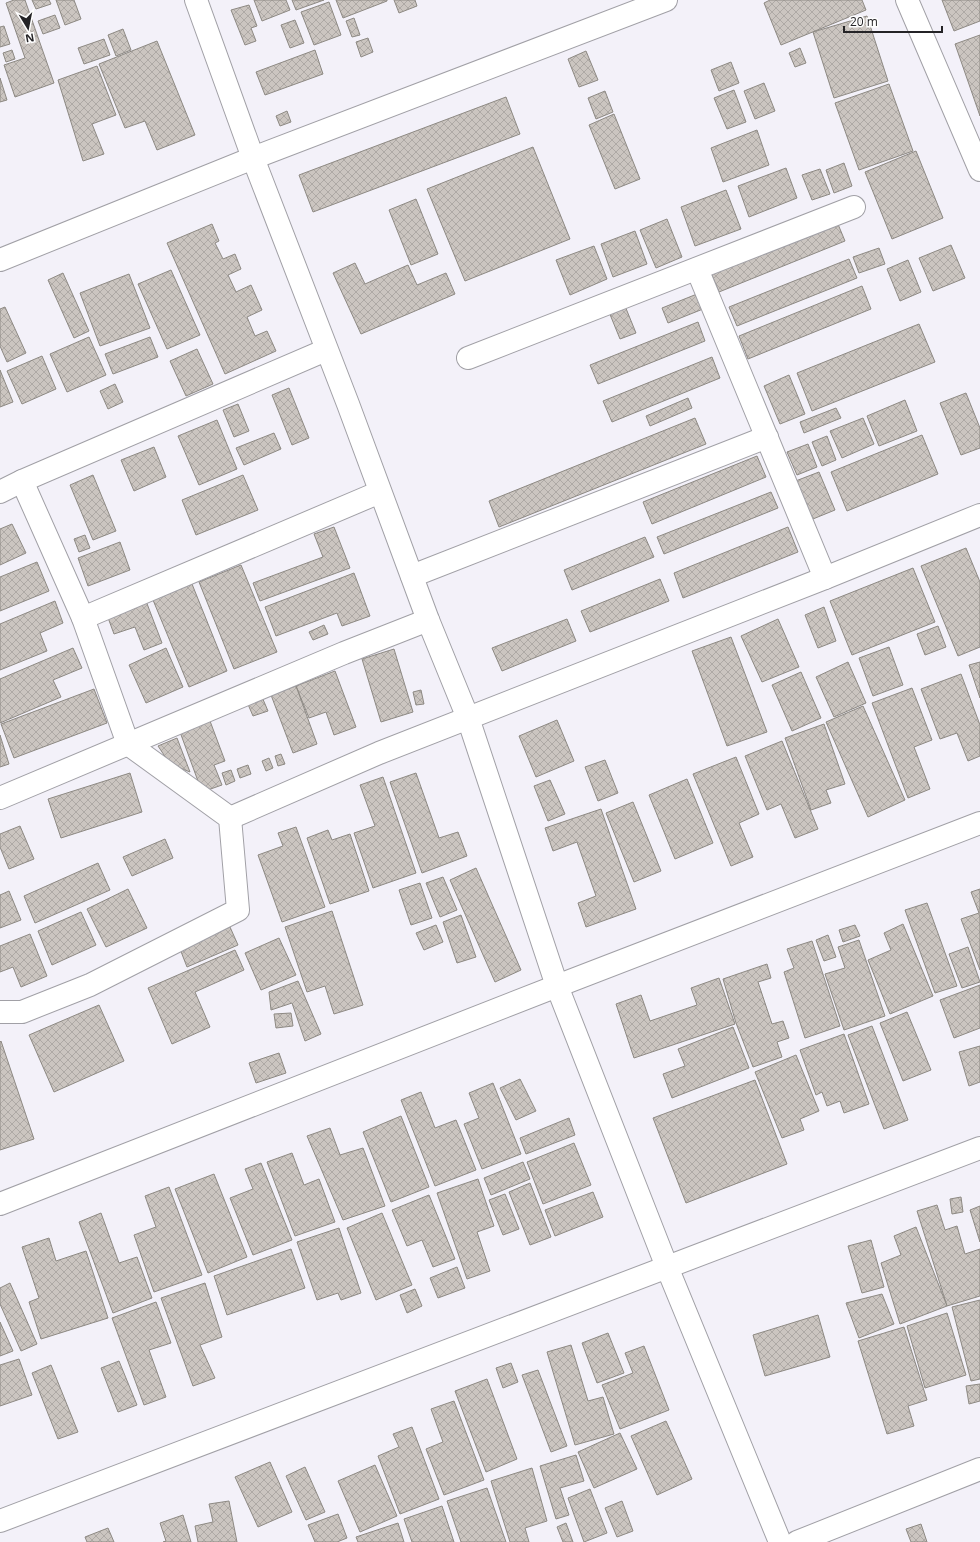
<svg xmlns="http://www.w3.org/2000/svg" width="980" height="1542" viewBox="0 0 980 1542" font-family="'Open Sans',sans-serif">
<style>
.building{fill:url(#building-cross-hatch);stroke:#8d8983}
.lines{fill:none;stroke-linecap:round;stroke-linejoin:round}
.minor-casing{stroke:#a1a0a6;stroke-width:24}
.tertiary-casing{stroke:#a1a0a6;stroke-width:24}
.minor{stroke:#fff;stroke-width:22}
.tertiary{stroke:#fff;stroke-width:22}
</style>
<defs>
<pattern id="building-cross-hatch" width="8" height="8" patternUnits="userSpaceOnUse"><rect width="8" height="8" fill="#cbc5c0"/><path d="M0 0l8 8M0 8l8-8" fill="none" stroke="#aea9a5"/></pattern>
</defs>
<rect width="100%" height="100%" fill="#f3f1f9"/>
<g class="building">
<polygon points="14,0 25,0 54,83 15,97 4,65 25,58 6,3"/>
<polygon points="32,0 49,0 51,4 36,9"/>
<polygon points="56,0 74,0 81,19 65,25"/>
<polygon points="254,0 286,0 290,10 262,21"/>
<polygon points="292,0 324,0 296,10"/>
<polygon points="336,0 387,0 387,1 343,18"/>
<polygon points="394,0 415,0 417,6 399,13"/>
<polygon points="770,0 862,0 866,10 781,45 764,3"/>
<polygon points="942,0 980,0 980,21 954,31"/>
<polygon points="329,2 341,35 314,45 301,12"/>
<polygon points="249,5 257,26 251,28 256,41 245,45 231,10"/>
<polygon points="55,15 60,28 43,34 38,21"/>
<polygon points="867,16 888,81 834,98 813,32"/>
<polygon points="354,18 360,35 352,37 346,21"/>
<polygon points="295,20 304,43 290,48 281,25"/>
<polygon points="4,26 10,44 0,47 0,27"/>
<polygon points="123,29 131,50 116,56 108,35"/>
<polygon points="980,35 980,116 955,44"/>
<polygon points="368,38 373,52 361,57 356,42"/>
<polygon points="104,39 110,55 84,64 78,48"/>
<polygon points="157,41 195,135 157,150 145,121 125,128 99,64"/>
<polygon points="800,48 806,63 795,67 789,53"/>
<polygon points="12,50 15,59 6,62 3,53"/>
<polygon points="315,50 323,74 265,95 256,72"/>
<polygon points="586,51 598,80 579,87 568,59"/>
<polygon points="731,62 739,83 719,91 711,70"/>
<polygon points="97,66 116,115 92,124 104,154 83,161 58,80"/>
<polygon points="0,78 7,100 0,102"/>
<polygon points="764,83 775,111 755,119 744,91"/>
<polygon points="889,84 913,151 859,170 835,103"/>
<polygon points="734,90 746,122 727,129 714,98"/>
<polygon points="605,91 613,112 596,119 588,98"/>
<polygon points="506,97 520,134 313,212 299,175"/>
<polygon points="287,111 291,122 280,126 276,116"/>
<polygon points="614,114 640,179 615,189 589,125"/>
<polygon points="757,130 769,165 723,182 711,148"/>
<polygon points="533,147 570,239 465,281 427,189"/>
<polygon points="916,151 943,218 892,239 865,172"/>
<polygon points="844,163 852,186 834,193 826,170"/>
<polygon points="786,168 797,198 749,217 738,186"/>
<polygon points="820,169 830,194 812,200 802,175"/>
<polygon points="726,190 741,229 695,246 681,207"/>
<polygon points="416,199 438,254 411,265 389,210"/>
<polygon points="835,217 845,241 719,292 709,268"/>
<polygon points="667,219 682,257 656,268 640,230"/>
<polygon points="212,224 219,241 215,243 223,259 235,254 241,269 228,275 236,292 251,285 262,310 247,317 255,336 267,331 276,351 225,374 167,243"/>
<polygon points="635,231 647,264 613,277 601,244"/>
<polygon points="951,245 965,278 933,291 919,258"/>
<polygon points="594,246 607,279 570,295 556,260"/>
<polygon points="879,248 885,264 859,273 853,257"/>
<polygon points="849,259 857,278 737,326 729,307"/>
<polygon points="908,260 921,292 900,301 887,269"/>
<polygon points="355,263 365,284 408,265 417,285 446,273 455,294 361,334 333,273"/>
<polygon points="171,270 200,335 167,349 138,284"/>
<polygon points="63,273 89,331 74,338 48,280"/>
<polygon points="129,274 150,328 100,346 80,293"/>
<polygon points="862,286 871,309 748,359 739,336"/>
<polygon points="697,294 703,309 668,323 662,308"/>
<polygon points="625,306 636,333 620,339 609,312"/>
<polygon points="5,307 26,353 7,362 0,346 0,309"/>
<polygon points="698,322 705,341 598,384 590,365"/>
<polygon points="919,324 935,362 812,411 797,373"/>
<polygon points="89,337 106,375 67,392 50,354"/>
<polygon points="150,337 158,357 113,374 105,354"/>
<polygon points="197,349 213,384 186,396 170,361"/>
<polygon points="42,356 56,389 22,404 7,371"/>
<polygon points="712,357 720,378 612,422 603,401"/>
<polygon points="0,370 13,402 0,407"/>
<polygon points="789,375 805,414 780,424 764,386"/>
<polygon points="115,384 123,402 108,409 100,391"/>
<polygon points="289,388 309,438 292,445 272,395"/>
<polygon points="966,393 980,428 980,448 961,455 940,403"/>
<polygon points="688,398 692,408 650,426 646,416"/>
<polygon points="905,400 917,431 879,446 867,416"/>
<polygon points="238,404 249,431 234,437 223,410"/>
<polygon points="836,408 841,418 804,433 800,422"/>
<polygon points="695,418 706,444 499,527 489,501"/>
<polygon points="863,418 874,444 842,458 830,431"/>
<polygon points="217,420 237,469 199,485 178,436"/>
<polygon points="274,433 281,449 244,465 236,448"/>
<polygon points="922,435 938,474 847,511 831,472"/>
<polygon points="827,436 836,460 822,466 812,442"/>
<polygon points="808,444 817,467 797,475 787,452"/>
<polygon points="154,447 166,477 134,491 121,460"/>
<polygon points="757,456 766,477 652,524 643,502"/>
<polygon points="819,472 835,510 808,521 793,482"/>
<polygon points="93,475 116,531 93,540 70,485"/>
<polygon points="243,475 258,510 196,535 182,500"/>
<polygon points="771,492 778,508 664,554 657,537"/>
<polygon points="12,524 26,553 0,565 0,529"/>
<polygon points="334,527 350,568 260,601 253,583 323,557 314,534"/>
<polygon points="788,527 798,552 683,598 674,573"/>
<polygon points="85,535 90,548 79,552 74,539"/>
<polygon points="645,537 654,557 572,590 564,570"/>
<polygon points="120,542 130,570 88,586 78,558"/>
<polygon points="966,548 980,582 980,647 958,656 921,566"/>
<polygon points="37,562 49,591 0,611 0,577"/>
<polygon points="241,565 277,652 234,669 199,582"/>
<polygon points="913,568 935,622 852,655 830,601"/>
<polygon points="354,573 370,616 342,626 337,613 276,636 265,607"/>
<polygon points="660,579 669,601 590,632 581,611"/>
<polygon points="192,584 227,671 189,687 153,600"/>
<polygon points="55,601 63,623 40,633 47,651 0,670 0,624"/>
<polygon points="146,601 162,643 144,650 135,627 114,634 107,615"/>
<polygon points="824,607 836,641 818,648 805,615"/>
<polygon points="567,619 576,641 502,671 492,648"/>
<polygon points="778,619 799,667 762,682 741,636"/>
<polygon points="324,625 328,634 313,640 309,632"/>
<polygon points="938,626 946,647 925,655 917,634"/>
<polygon points="731,637 767,732 727,746 692,651"/>
<polygon points="889,647 903,685 873,696 859,658"/>
<polygon points="73,648 82,668 53,680 61,697 0,723 0,679"/>
<polygon points="166,648 183,687 146,703 129,665"/>
<polygon points="394,649 413,712 381,722 362,659"/>
<polygon points="848,662 866,703 834,717 816,677"/>
<polygon points="980,662 980,698 969,665"/>
<polygon points="335,671 356,727 334,735 326,712 309,718 296,686"/>
<polygon points="801,672 821,718 792,731 772,685"/>
<polygon points="961,674 980,725 980,756 968,761 957,733 940,739 921,689"/>
<polygon points="296,686 317,744 293,753 271,695"/>
<polygon points="912,688 932,740 914,747 930,789 908,798 872,703"/>
<polygon points="94,689 107,723 14,758 1,724"/>
<polygon points="421,690 424,704 416,705 413,692"/>
<polygon points="262,697 268,711 253,716 247,702"/>
<polygon points="863,706 905,800 868,817 826,722"/>
<polygon points="557,720 574,761 536,777 519,736"/>
<polygon points="210,721 225,761 214,765 222,785 202,792 180,732"/>
<polygon points="824,724 845,784 826,790 831,803 811,810 785,738"/>
<polygon points="0,735 9,764 0,767"/>
<polygon points="177,738 190,772 170,764 158,746"/>
<polygon points="782,741 818,829 795,838 781,804 767,810 745,756"/>
<polygon points="281,754 285,764 278,766 275,756"/>
<polygon points="736,757 759,814 739,823 753,857 731,866 693,774"/>
<polygon points="269,758 273,768 266,771 262,761"/>
<polygon points="605,760 618,793 598,801 585,767"/>
<polygon points="248,765 251,774 240,778 237,769"/>
<polygon points="231,770 235,781 226,785 222,773"/>
<polygon points="130,773 142,812 61,838 48,799"/>
<polygon points="416,773 439,838 458,832 467,856 422,873 390,782"/>
<polygon points="383,777 416,873 373,888 354,833 375,826 360,785"/>
<polygon points="687,779 713,843 675,859 649,795"/>
<polygon points="550,780 565,814 548,821 534,786"/>
<polygon points="633,802 661,871 634,882 606,813"/>
<polygon points="601,809 636,909 586,927 578,903 596,896 577,842 553,851 545,828"/>
<polygon points="20,826 34,859 9,869 0,847 0,834"/>
<polygon points="296,827 325,907 282,922 258,855 283,846 278,833"/>
<polygon points="328,830 332,840 350,834 369,891 330,904 307,838"/>
<polygon points="165,839 173,858 132,876 123,857"/>
<polygon points="98,863 110,890 35,923 24,896"/>
<polygon points="476,868 521,970 495,982 450,880"/>
<polygon points="443,877 457,910 440,917 426,883"/>
<polygon points="420,883 432,918 411,925 399,890"/>
<polygon points="128,889 147,928 106,947 87,909"/>
<polygon points="980,889 980,970 961,919 979,913 971,892"/>
<polygon points="9,891 21,920 0,928 0,895"/>
<polygon points="927,903 957,986 935,993 905,910"/>
<polygon points="332,911 363,1005 334,1014 325,986 307,992 285,927"/>
<polygon points="81,912 96,945 52,965 38,931"/>
<polygon points="461,915 476,957 457,963 443,922"/>
<polygon points="903,924 933,996 890,1014 868,960 891,950 884,933"/>
<polygon points="436,925 443,942 424,950 416,933"/>
<polygon points="855,925 860,936 843,942 839,930"/>
<polygon points="230,927 238,945 187,967 180,949"/>
<polygon points="30,934 47,976 21,987 13,967 0,972 0,946"/>
<polygon points="828,935 836,957 824,961 816,940"/>
<polygon points="279,938 296,975 261,990 245,953"/>
<polygon points="859,940 885,1016 844,1030 825,974 845,968 838,947"/>
<polygon points="812,941 840,1026 805,1038 784,972 794,968 787,949"/>
<polygon points="968,947 980,982 962,988 949,954"/>
<polygon points="235,950 244,970 195,992 210,1027 172,1044 148,988"/>
<polygon points="767,964 771,978 758,982 772,1024 783,1021 789,1038 777,1042 782,1057 753,1067 736,1023 723,979"/>
<polygon points="719,978 735,1024 634,1058 616,1004 641,995 650,1021 697,1005 691,988"/>
<polygon points="298,981 321,1034 305,1041 292,1003 271,1010 269,992"/>
<polygon points="980,985 980,1028 954,1038 940,1000"/>
<polygon points="99,1005 124,1061 54,1092 29,1035"/>
<polygon points="907,1012 931,1070 903,1081 880,1023"/>
<polygon points="291,1013 293,1026 276,1028 274,1014"/>
<polygon points="872,1026 908,1120 884,1129 848,1035"/>
<polygon points="733,1027 749,1068 672,1098 663,1074 685,1066 678,1049"/>
<polygon points="844,1034 869,1104 844,1113 840,1101 827,1106 822,1092 816,1095 800,1050"/>
<polygon points="1,1041 34,1139 0,1150 0,1042"/>
<polygon points="980,1046 980,1082 969,1086 959,1052"/>
<polygon points="279,1053 286,1073 256,1083 249,1063"/>
<polygon points="796,1055 819,1111 800,1119 804,1130 782,1138 755,1072"/>
<polygon points="520,1079 536,1111 516,1120 500,1088"/>
<polygon points="755,1080 787,1164 686,1203 653,1118"/>
<polygon points="493,1083 521,1154 482,1169 464,1124 479,1118 469,1093"/>
<polygon points="421,1092 435,1128 456,1120 476,1170 435,1186 401,1100"/>
<polygon points="401,1116 429,1187 391,1202 363,1132"/>
<polygon points="569,1118 575,1135 526,1154 520,1138"/>
<polygon points="330,1128 340,1155 363,1148 385,1206 343,1220 307,1136"/>
<polygon points="574,1143 591,1185 543,1204 527,1162"/>
<polygon points="292,1153 304,1185 319,1179 335,1222 295,1236 267,1162"/>
<polygon points="523,1162 530,1179 491,1195 484,1178"/>
<polygon points="261,1163 292,1240 253,1255 230,1198 253,1189 245,1169"/>
<polygon points="214,1174 247,1257 208,1273 175,1189"/>
<polygon points="478,1179 494,1226 477,1232 490,1271 467,1279 437,1193"/>
<polygon points="530,1183 551,1237 530,1245 509,1192"/>
<polygon points="169,1187 202,1275 154,1292 134,1235 156,1227 145,1196"/>
<polygon points="593,1192 603,1217 555,1236 545,1210"/>
<polygon points="505,1194 519,1229 503,1235 489,1200"/>
<polygon points="429,1195 455,1259 433,1267 422,1240 407,1246 392,1210"/>
<polygon points="961,1197 963,1212 952,1214 950,1199"/>
<polygon points="937,1205 945,1230 957,1226 965,1254 980,1249 980,1296 947,1306 917,1211"/>
<polygon points="980,1206 980,1242 970,1210"/>
<polygon points="101,1213 119,1263 137,1257 152,1298 113,1313 79,1222"/>
<polygon points="382,1213 412,1285 376,1300 347,1228"/>
<polygon points="916,1227 947,1306 900,1324 881,1263 901,1255 894,1236"/>
<polygon points="339,1228 361,1293 341,1300 338,1293 317,1300 297,1242"/>
<polygon points="49,1238 56,1261 86,1251 108,1318 41,1339 29,1302 39,1298 22,1247"/>
<polygon points="871,1240 884,1287 862,1293 848,1246"/>
<polygon points="291,1249 305,1288 227,1315 214,1276"/>
<polygon points="457,1267 465,1288 438,1298 430,1278"/>
<polygon points="10,1283 37,1344 21,1351 0,1304 0,1288"/>
<polygon points="205,1283 222,1337 200,1345 215,1378 193,1386 161,1298"/>
<polygon points="415,1289 422,1306 407,1313 400,1295"/>
<polygon points="882,1294 894,1324 859,1338 846,1303"/>
<polygon points="980,1300 980,1379 971,1381 952,1307"/>
<polygon points="156,1302 171,1343 149,1350 166,1397 144,1405 112,1318"/>
<polygon points="947,1313 966,1375 925,1388 907,1326"/>
<polygon points="818,1315 830,1357 765,1376 753,1335"/>
<polygon points="0,1322 13,1351 0,1356"/>
<polygon points="904,1327 927,1400 908,1406 914,1426 887,1434 858,1341"/>
<polygon points="608,1333 624,1373 597,1383 582,1343"/>
<polygon points="571,1345 588,1401 603,1397 614,1434 575,1445 547,1352"/>
<polygon points="644,1346 669,1410 620,1429 602,1385 633,1373 625,1353"/>
<polygon points="19,1359 32,1395 0,1406 0,1365"/>
<polygon points="119,1361 137,1405 118,1412 101,1368"/>
<polygon points="511,1363 518,1382 503,1388 496,1368"/>
<polygon points="51,1365 78,1432 58,1439 32,1373"/>
<polygon points="538,1370 567,1446 551,1452 522,1375"/>
<polygon points="487,1379 517,1459 486,1472 455,1391"/>
<polygon points="980,1384 980,1401 969,1404 966,1386"/>
<polygon points="454,1401 484,1480 444,1495 426,1449 443,1442 431,1409"/>
<polygon points="666,1421 692,1479 657,1495 631,1436"/>
<polygon points="412,1427 439,1499 400,1514 378,1456 399,1447 393,1434"/>
<polygon points="620,1433 637,1469 594,1488 578,1452"/>
<polygon points="576,1455 584,1481 560,1488 569,1515 556,1519 540,1466"/>
<polygon points="270,1462 292,1512 258,1527 235,1477"/>
<polygon points="375,1465 397,1516 360,1532 338,1481"/>
<polygon points="305,1467 325,1512 306,1520 286,1476"/>
<polygon points="532,1468 547,1521 525,1528 529,1542 510,1542 491,1481"/>
<polygon points="487,1488 506,1542 461,1542 447,1501"/>
<polygon points="590,1489 607,1533 584,1542 568,1498"/>
<polygon points="229,1501 237,1542 198,1542 195,1526 213,1522 209,1504"/>
<polygon points="622,1501 633,1531 617,1537 605,1508"/>
<polygon points="442,1506 454,1542 412,1542 404,1519"/>
<polygon points="338,1514 347,1538 337,1542 315,1542 308,1525"/>
<polygon points="183,1515 191,1542 163,1542 166,1541 160,1523"/>
<polygon points="398,1523 404,1542 358,1542 356,1537"/>
<polygon points="566,1523 573,1542 563,1542 557,1527"/>
<polygon points="921,1524 927,1542 911,1542 906,1529"/>
<polygon points="108,1528 114,1542 87,1542 85,1537"/>
</g>
<g class="lines">
<g class="minor-casing">
<g id="minor">
<polyline points="196,0 253,158 348,404 428,620 468,718 557,986 667,1267 780,1542"/>
<polyline points="0,260 253,158 666,0"/>
<polyline points="697,269 825,578"/>
<polyline points="468,358 854,207"/>
<polyline points="0,492 22,481 326,350"/>
<polyline points="412,576 767,437"/>
<polyline points="83,618 380,492"/>
<polyline points="0,798 344,653 428,620"/>
<polyline points="230,818 379,753 825,578 980,515"/>
<polyline points="0,1012 22,1012 90,985 238,910 230,818 128,744 83,618 22,481"/>
<polyline points="0,1204 557,986 980,823"/>
<polyline points="0,1521 980,1148"/>
<polyline points="797,1542 980,1469"/>
</g>
</g>
<g class="tertiary-casing">
<polyline id="tertiary" points="907,0 980,170"/>
</g>
<use href="#minor" class="minor"/>
<use href="#tertiary" class="tertiary"/>
</g>
<g transform="translate(28 28) rotate(170)" stroke="#ffffff" stroke-width="3" paint-order="stroke">
<path d="M0-3L7 15L0 10L-7 15Z" fill="#242326"/>
<text y="-6" font-size="11" font-weight="bold" text-anchor="middle" fill="#242326">N</text>
</g>
<path d="M844 26v6h98v-6" fill="none" stroke="#242326" stroke-width="2"/>
<text x="850" y="26" font-size="12" fill="#242326" stroke="#ffffff" stroke-width="3" paint-order="stroke">20 m</text>
</svg>
